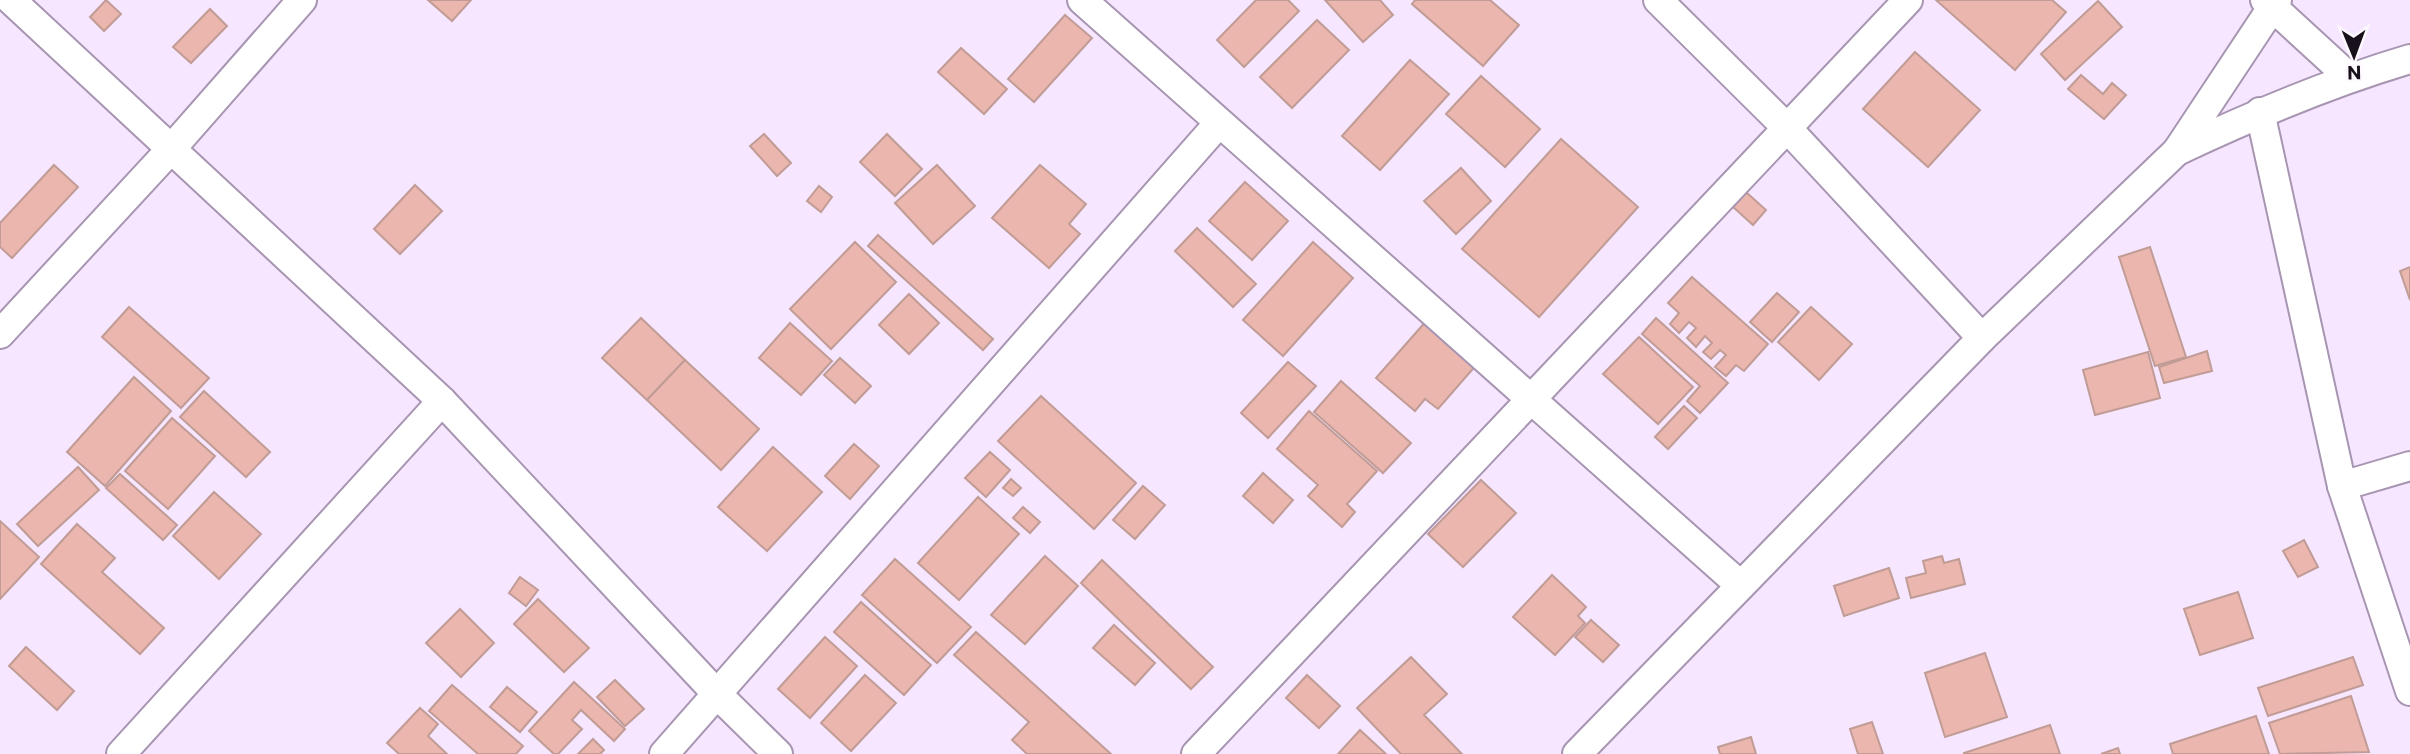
<svg xmlns="http://www.w3.org/2000/svg" width="2410" height="754" viewBox="0 0 2410 754" font-family="Commissioner,sans-serif">
<style>
.building{fill:#eab6ae;stroke:#c19c96;stroke-width:2}
.lines{fill:none;stroke-linecap:round;stroke-linejoin:round}
.street-casing{stroke:#a795b2;stroke-width:32}
.street{stroke:#fff;stroke-width:28}
</style>
<rect width="100%" height="100%" fill="#f6e6ff"/>
<g class="building">
<polygon points="106,0 121,14 104,31 90,17"/>
<polygon points="428,0 471,0 452,21"/>
<polygon points="1256,0 1288,0 1299,11 1244,67 1217,40"/>
<polygon points="1325,0 1380,0 1393,15 1363,42"/>
<polygon points="1415,0 1490,0 1519,25 1483,66 1412,4"/>
<polygon points="1936,0 2052,0 2066,12 2015,70"/>
<polygon points="2098,1 2122,27 2065,80 2041,54"/>
<polygon points="210,9 227,26 191,63 173,47"/>
<polygon points="1065,15 1092,38 1034,102 1008,79"/>
<polygon points="1317,20 1349,50 1292,108 1260,77"/>
<polygon points="961,48 1007,89 984,114 938,72"/>
<polygon points="1915,52 1980,110 1928,167 1863,109"/>
<polygon points="1410,60 1449,94 1380,170 1342,136"/>
<polygon points="2081,75 2103,94 2112,83 2126,95 2104,119 2068,89"/>
<polygon points="1481,76 1540,129 1505,167 1446,114"/>
<polygon points="764,134 791,163 777,176 750,146"/>
<polygon points="887,134 922,169 895,196 860,162"/>
<polygon points="1561,139 1638,207 1539,317 1462,249"/>
<polygon points="54,165 78,187 12,258 0,247 0,223"/>
<polygon points="937,165 975,206 933,244 895,203"/>
<polygon points="1040,165 1086,204 1069,224 1080,234 1049,268 992,218"/>
<polygon points="1461,168 1491,201 1456,234 1424,201"/>
<polygon points="1245,182 1288,221 1252,260 1209,221"/>
<polygon points="415,185 442,211 400,254 374,229"/>
<polygon points="819,186 832,197 821,212 807,201"/>
<polygon points="1746,192 1766,210 1753,225 1733,207"/>
<polygon points="1197,228 1256,284 1233,307 1175,251"/>
<polygon points="878,235 993,339 983,350 868,246"/>
<polygon points="855,242 896,282 831,349 790,309"/>
<polygon points="1313,242 1353,278 1283,356 1243,320"/>
<polygon points="2150,247 2186,357 2155,366 2119,257"/>
<polygon points="2410,267 2410,300 2400,271"/>
<polygon points="1692,277 1768,344 1744,371 1736,365 1726,376 1715,367 1726,355 1720,350 1711,359 1703,352 1712,343 1705,336 1696,347 1687,338 1696,328 1689,322 1679,333 1670,324 1679,313 1668,303"/>
<polygon points="1777,293 1799,312 1772,342 1750,322"/>
<polygon points="909,294 939,323 909,354 879,325"/>
<polygon points="129,307 209,378 181,408 102,337"/>
<polygon points="1811,307 1852,344 1819,380 1778,342"/>
<polygon points="641,318 685,360 647,400 602,358"/>
<polygon points="1656,318 1728,383 1700,413 1687,401 1700,386 1642,334"/>
<polygon points="1428,319 1478,363 1438,409 1425,399 1415,411 1376,378"/>
<polygon points="790,323 832,361 801,395 759,358"/>
<polygon points="1639,337 1693,387 1658,424 1603,374"/>
<polygon points="2207,351 2212,371 2164,383 2159,367"/>
<polygon points="2148,352 2160,398 2095,415 2083,370"/>
<polygon points="840,358 871,386 855,403 824,375"/>
<polygon points="685,360 759,429 721,470 647,400"/>
<polygon points="1288,362 1316,386 1268,438 1241,413"/>
<polygon points="134,377 171,411 105,486 67,452"/>
<polygon points="1341,381 1411,443 1383,473 1314,412"/>
<polygon points="204,391 270,452 246,477 180,417"/>
<polygon points="1041,396 1136,483 1094,529 998,441"/>
<polygon points="1684,406 1697,418 1668,449 1655,437"/>
<polygon points="1309,411 1377,471 1347,504 1355,512 1342,527 1308,496 1318,485 1277,449"/>
<polygon points="172,418 215,456 168,509 125,471"/>
<polygon points="854,444 879,466 850,499 825,476"/>
<polygon points="773,447 822,492 767,551 718,507"/>
<polygon points="990,452 1010,470 986,497 965,478"/>
<polygon points="78,467 99,490 38,546 17,524"/>
<polygon points="1263,473 1293,500 1273,523 1243,496"/>
<polygon points="120,474 177,525 163,540 106,488"/>
<polygon points="1011,479 1021,488 1013,496 1003,488"/>
<polygon points="1481,480 1516,513 1463,567 1428,534"/>
<polygon points="1143,486 1165,505 1135,539 1113,520"/>
<polygon points="214,492 261,534 219,579 173,536"/>
<polygon points="978,497 1019,534 959,600 918,563"/>
<polygon points="1023,507 1040,522 1030,533 1013,518"/>
<polygon points="0,521 39,557 0,599"/>
<polygon points="77,524 115,558 102,572 164,628 140,654 41,564"/>
<polygon points="2304,540 2318,567 2298,577 2283,551"/>
<polygon points="1045,556 1078,586 1025,644 991,615"/>
<polygon points="1942,556 1944,563 1959,559 1965,584 1911,598 1906,578 1926,573 1923,561"/>
<polygon points="895,559 971,627 937,663 862,595"/>
<polygon points="1102,560 1213,667 1191,689 1081,583"/>
<polygon points="1889,568 1899,598 1844,616 1834,586"/>
<polygon points="1552,575 1586,607 1578,616 1585,623 1555,655 1513,617"/>
<polygon points="520,577 538,590 526,606 509,593"/>
<polygon points="2238,592 2253,638 2200,655 2184,609"/>
<polygon points="538,599 589,648 564,672 514,624"/>
<polygon points="861,602 931,665 904,695 834,632"/>
<polygon points="460,609 494,643 461,677 426,643"/>
<polygon points="1591,620 1619,645 1603,662 1575,637"/>
<polygon points="1114,625 1155,663 1135,685 1093,648"/>
<polygon points="976,632 1111,754 1027,754 1012,740 1029,722 954,655"/>
<polygon points="825,637 857,666 810,718 778,689"/>
<polygon points="26,647 74,691 57,710 9,666"/>
<polygon points="1985,653 2007,717 1945,737 1925,673"/>
<polygon points="1411,657 1447,694 1424,715 1462,754 1401,754 1357,708"/>
<polygon points="2353,657 2363,685 2268,716 2258,688"/>
<polygon points="865,675 896,703 851,751 821,723"/>
<polygon points="1307,675 1340,706 1319,728 1286,698"/>
<polygon points="615,680 644,709 625,726 597,697"/>
<polygon points="574,682 625,729 614,741 581,710 572,720 582,729 558,754 554,754 529,731"/>
<polygon points="452,685 523,746 516,754 478,754 429,711"/>
<polygon points="507,687 537,712 520,732 490,707"/>
<polygon points="2351,696 2369,752 2280,754 2269,723"/>
<polygon points="420,708 438,724 428,736 447,754 399,754 387,743"/>
<polygon points="2256,716 2269,754 2173,754 2170,744"/>
<polygon points="1872,722 1883,754 1858,754 1850,729"/>
<polygon points="2050,725 2060,754 1964,754 1964,753"/>
<polygon points="1360,730 1386,754 1338,754"/>
<polygon points="1751,737 1756,754 1720,754 1718,747"/>
<polygon points="593,739 604,750 600,754 578,754"/>
<polygon points="2118,748 2120,754 2101,754"/>
</g>
<g class="lines">
<g class="street-casing">
<g id="street">
<polyline points="11,0 442,401 718,695 778,754"/>
<polyline points="1082,0 1740,585"/>
<polyline points="1658,0 1787,128 1982,338"/>
<polyline points="2265,0 2349,77"/>
<polyline points="2260,112 2342,486 2410,691"/>
<path d="M 2177,151 C 2253,115 2329,83 2410,59"/>
<polyline points="0,334 172,148 302,0"/>
<polyline points="2342,486 2410,466"/>
<polyline points="121,754 442,401"/>
<polyline points="664,754 1219,123"/>
<polyline points="1196,754 1908,0"/>
<polyline points="1577,754 1982,338 2177,151 2277,0"/>
</g>
</g>
<use href="#street" class="street"/>
</g>
<g transform="translate(2354 56) rotate(179)" stroke="#fdf9ff" stroke-width="5" paint-order="stroke">
<path d="M0-5L12 26L0 18L-12 26Z" fill="#18111c"/>
<text y="-10" font-size="19" font-weight="bold" text-anchor="middle" fill="#18111c">N</text>
</g>
</svg>
